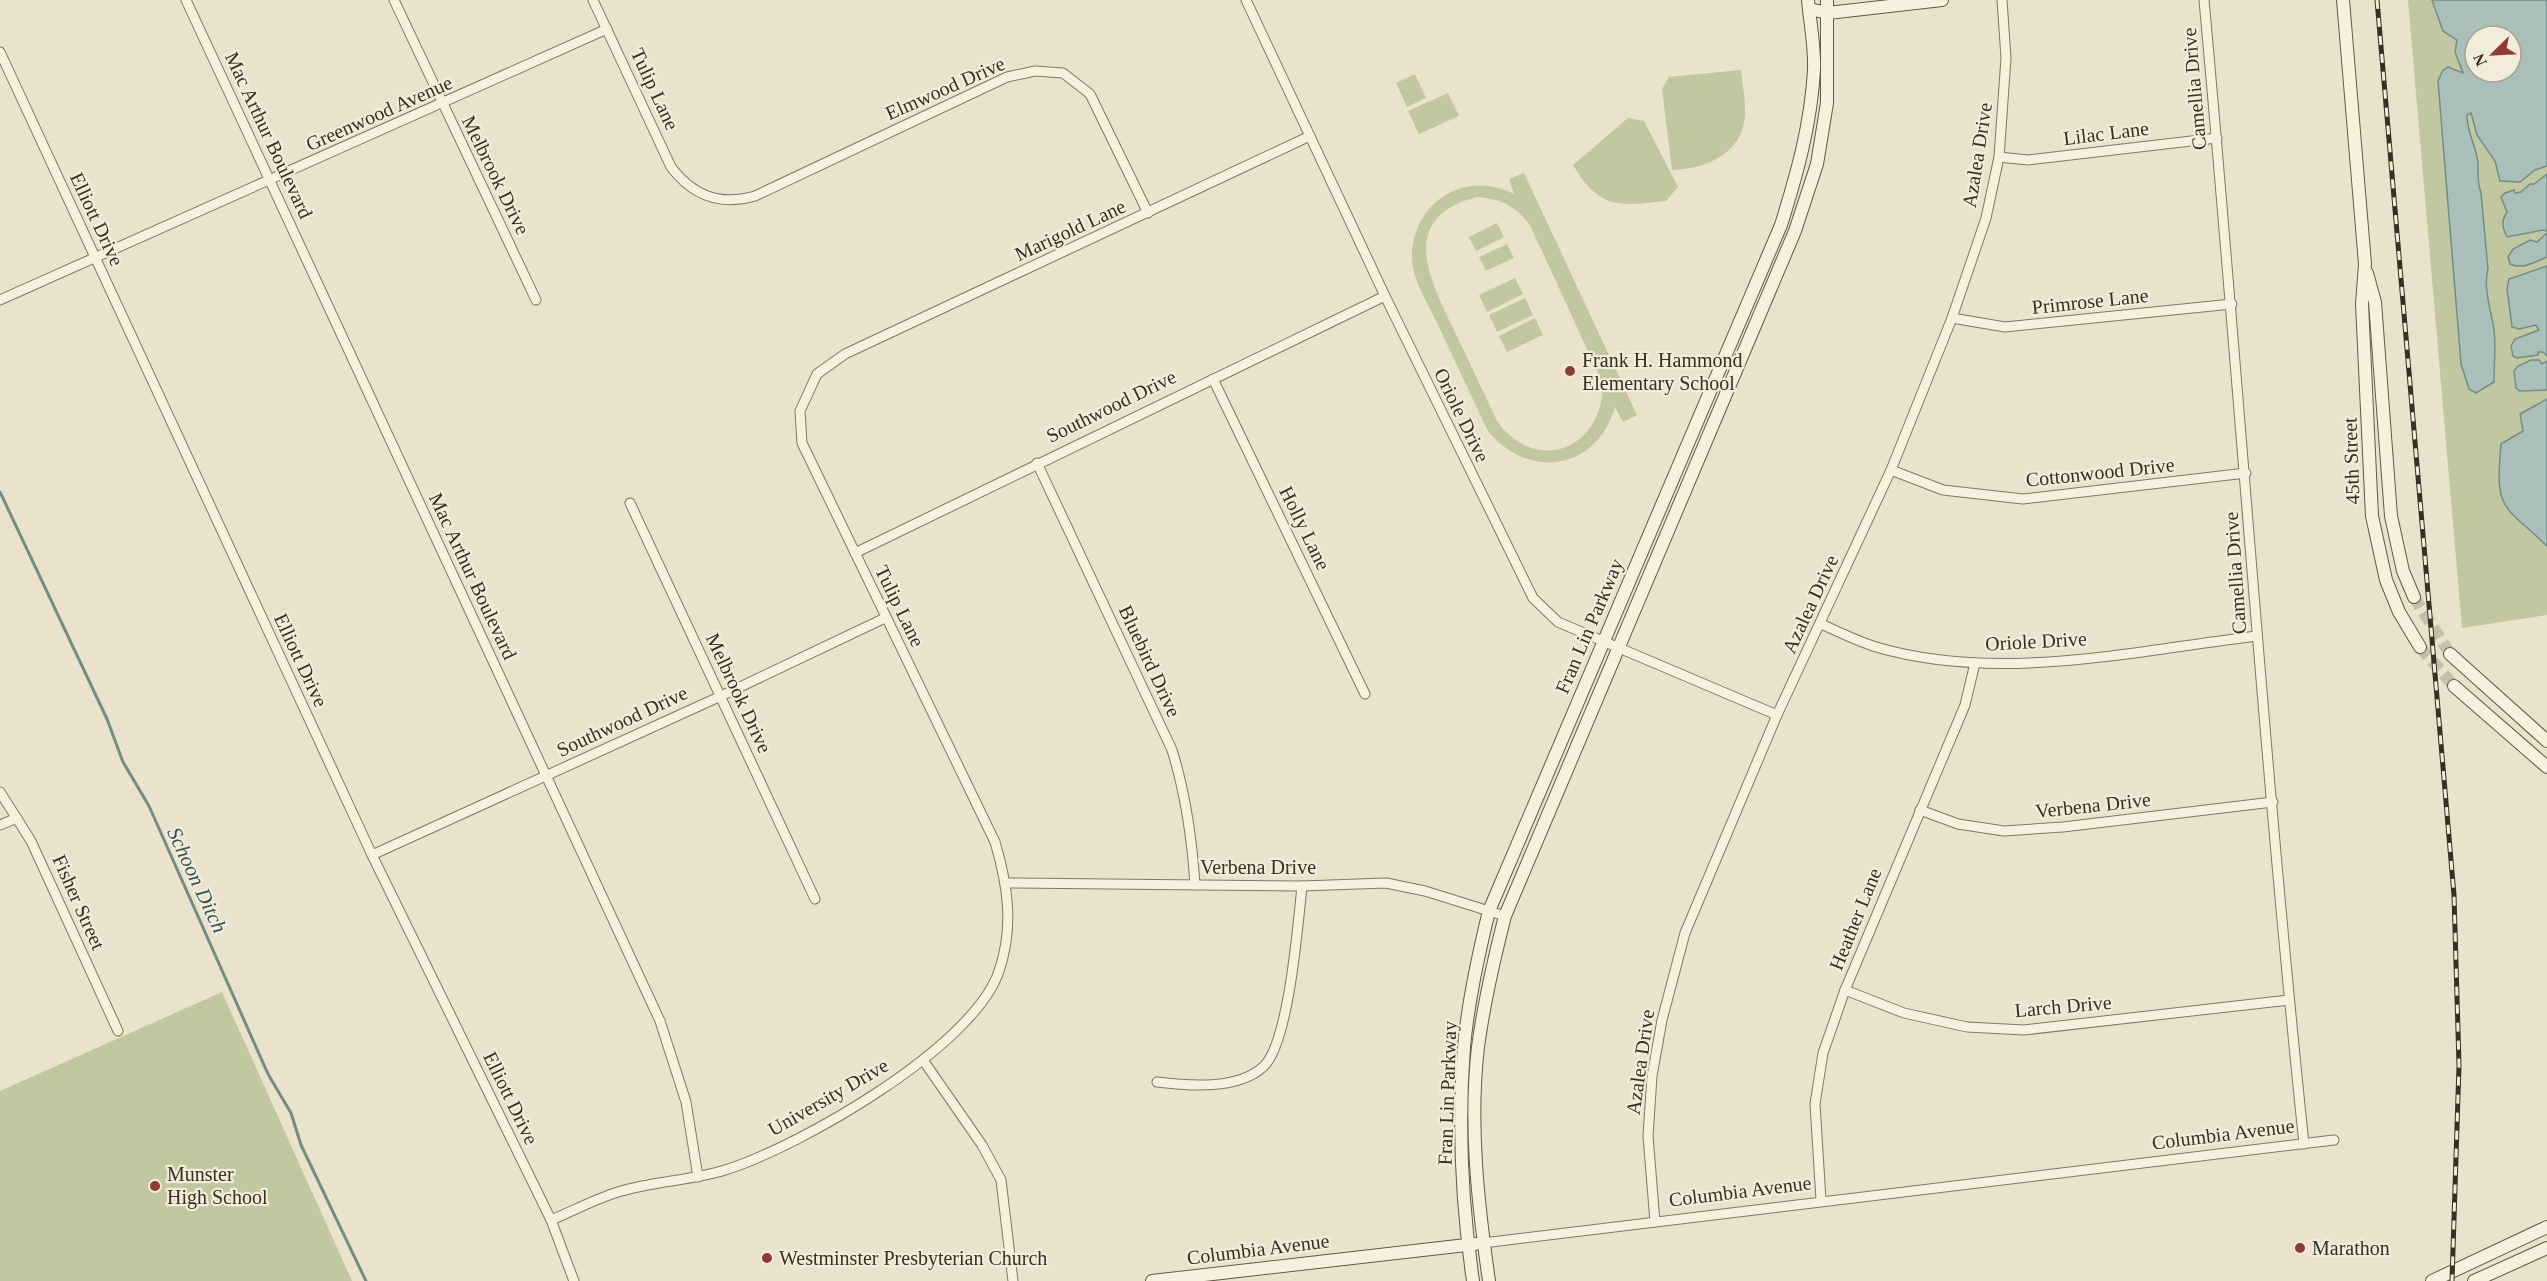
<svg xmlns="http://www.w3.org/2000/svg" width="2547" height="1281" viewBox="0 0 2547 1281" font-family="Georgia,serif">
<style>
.green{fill:#c1c89f;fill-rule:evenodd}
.water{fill:#abbfba;stroke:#728d88;stroke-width:1.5;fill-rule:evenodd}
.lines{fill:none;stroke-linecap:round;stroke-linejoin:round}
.stream{stroke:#728d88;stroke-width:3}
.secondary-tunnel{stroke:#c6bea9;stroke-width:12;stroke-dasharray:12 6;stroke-linecap:butt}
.street-casing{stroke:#857661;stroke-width:11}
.secondary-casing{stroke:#675744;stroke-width:14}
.street{stroke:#f6f0dd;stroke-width:9}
.secondary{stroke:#f6f0dd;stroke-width:12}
.rail-casing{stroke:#382e22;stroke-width:5}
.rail{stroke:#f2ecda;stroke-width:3;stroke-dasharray:9;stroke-linecap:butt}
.poi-dot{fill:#8e3b37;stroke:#f2ecda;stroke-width:2}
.labels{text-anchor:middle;stroke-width:4.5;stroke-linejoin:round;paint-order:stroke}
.street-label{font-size:20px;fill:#382e22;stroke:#f2ecda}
.poi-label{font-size:20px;fill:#382e22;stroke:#f2ecda;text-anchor:start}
.water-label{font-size:21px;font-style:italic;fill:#345555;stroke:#f2ecda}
</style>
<rect width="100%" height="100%" fill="#eae2cb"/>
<g class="green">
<path d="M 2408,0 L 2547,0 L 2547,615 L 2462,628 ZM 2475,36 L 2511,36 L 2511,72 L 2475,72 Z"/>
<path d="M 1741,70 C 1742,83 1745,96 1745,108 C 1747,151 1709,169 1672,170 L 1662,89 L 1669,77 Z"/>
<polygon points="1415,74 1426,98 1407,107 1396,83"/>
<polygon points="1448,93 1459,116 1419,134 1408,111"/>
<path d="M 1628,118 L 1644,121 L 1678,187 L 1666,201 C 1619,206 1600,210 1573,165 Z"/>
<path d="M 1524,173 L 1637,415 L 1623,422 L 1615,407 C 1597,470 1529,481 1488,431 C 1471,395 1454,359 1437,323 C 1429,306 1417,287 1413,268 C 1408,241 1421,210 1444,196 C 1466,182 1492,183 1514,194 L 1509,179 ZM 1477,197 C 1500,198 1517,207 1530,225 L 1603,384 C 1603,449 1536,476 1497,421 C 1483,392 1470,363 1456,334 C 1431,282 1395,218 1477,197 Z"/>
<polygon points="1497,223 1504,237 1476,251 1469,237"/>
<polygon points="1507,244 1514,258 1486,271 1479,257"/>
<polygon points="1515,278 1523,294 1487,312 1479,295"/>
<polygon points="1525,298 1533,315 1497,332 1489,315"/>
<polygon points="1535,318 1543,335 1507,352 1499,336"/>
<polygon points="222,992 352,1281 0,1281 0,1091"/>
</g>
<g class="water">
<path d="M 2432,0 L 2547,0 L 2547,166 L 2535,170 L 2520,182 L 2500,181 L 2495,161 L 2477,135 L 2471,113 L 2467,115 C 2467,134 2476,145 2478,163 C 2478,175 2477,182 2481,193 L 2488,269 C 2483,288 2491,310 2494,329 C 2496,346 2494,365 2494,382 L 2476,393 L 2469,389 L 2461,364 L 2438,81 L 2443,70 L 2448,67 L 2463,73 L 2455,52 L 2457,40 L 2443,31 ZM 2475,36 L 2511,36 L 2511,72 L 2475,72 Z"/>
<path d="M 2547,174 L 2547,231 L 2543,230 L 2507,237 C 2502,227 2501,221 2507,212 L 2501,197 L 2505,193 L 2514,190 L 2515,193 L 2521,192 L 2530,184 L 2534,184 Z"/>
<path d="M 2547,233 L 2547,257 C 2535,262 2522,270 2510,264 L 2508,257 L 2513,249 L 2530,240 L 2537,242 Z"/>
<polygon points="2547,266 2547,356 2543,352 2538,352 2538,355 2517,358 2513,356 2511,346 2515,339 2539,330 2536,325 2519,329 2512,327 2507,289 2509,279"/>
<polygon points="2531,360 2539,360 2542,364 2547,361 2547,390 2520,391 2516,388 2514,371 2518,366"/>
<path d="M 2547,399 L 2547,546 C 2502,503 2495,512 2501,444 L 2523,431 L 2520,414 Z"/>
</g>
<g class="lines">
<polyline class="stream" points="0,492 107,719 123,762 149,806 268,1074 291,1113 301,1145 366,1281"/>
<g class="secondary-tunnel">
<polyline points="2414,597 2450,654"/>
<polyline points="2420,647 2454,686"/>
</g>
<g class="street-casing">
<g id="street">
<polyline points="186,0 660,1021 686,1102 698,1177"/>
<polyline points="394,0 536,300"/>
<path d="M 593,0 L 671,167 C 693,196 720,206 755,196 L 1007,77 L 1035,71 L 1063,73 L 1090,94 L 1148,213"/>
<polyline points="1246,0 1385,296 1533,598 1558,622 1777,715"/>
<path d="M 2204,0 C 2239,381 2264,763 2304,1144"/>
<polyline points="0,52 372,855 551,1220 574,1281"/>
<polyline points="1999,157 2028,160 2217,138"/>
<polyline points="0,300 607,29"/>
<polyline points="1952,318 2005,327 2232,304"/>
<polyline points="1213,379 1365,694"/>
<path d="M 1037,463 L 1172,750 C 1186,795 1192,838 1195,885"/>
<polyline points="1891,470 1943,490 2023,499 2246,473"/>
<polyline points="630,503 815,899"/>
<polyline points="855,553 1385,296"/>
<path d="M 1821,624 C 1839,632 1857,641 1876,647 C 1999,683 2133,651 2257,636"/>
<polyline points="0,792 31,841 118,1031"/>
<polyline points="1920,810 1958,824 2004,831 2063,827 2273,802"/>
<polyline points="0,825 17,818"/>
<polyline points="372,855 721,696 885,618"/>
<polyline points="1007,883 1302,886 1386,883 1425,891 1505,916"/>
<polyline points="1845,990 1904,1013 1967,1027 2024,1030 2289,1000"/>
<polyline points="923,1060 982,1145 1001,1180 1013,1281"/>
<path d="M 1157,1082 C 1189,1086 1238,1090 1263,1067 C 1289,1044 1298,923 1302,886"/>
<polyline points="1821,1200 1815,1104 1823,1053 1845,990 1965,705 1975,663"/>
<path d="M 551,1220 C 573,1211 595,1199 618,1192 C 653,1181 690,1181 725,1170 C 799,1147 974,1047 999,971 C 1014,927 1008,886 995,842 L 802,443 L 800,411 L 817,374 L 845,354 L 1310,136"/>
<polyline points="1655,1222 1648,1136 1652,1076 1662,1020 1685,933 1777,715 1891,470 1952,318 1986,218 1999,157 2006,58 2002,0"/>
<polyline points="1483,1243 2334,1140"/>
</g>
</g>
<g class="secondary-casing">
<g id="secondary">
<polyline points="2343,0 2365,264 2362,304 2372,516 2386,580 2399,612 2420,647"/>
<polyline points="1809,9 1828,13 1942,0"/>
<polyline points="2367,273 2375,302 2391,516 2403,571 2414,597"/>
<polyline points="2450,654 2547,741"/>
<polyline points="2454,686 2547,767"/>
<polyline points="1152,1281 1475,1244"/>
<path d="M 1473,1281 C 1462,1205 1458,1123 1464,1047 C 1468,1001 1478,956 1489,911 L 1781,225 C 1797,174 1811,124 1814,70 C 1815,46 1810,23 1808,0"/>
<path d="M 1489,1281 C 1478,1204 1469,1124 1478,1047 C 1484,1002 1494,959 1505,916 L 1795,231 L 1817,164 L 1827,103 L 1827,0"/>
<polyline points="2432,1281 2547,1227"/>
<polyline points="2474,1281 2547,1248"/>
</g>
</g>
<use href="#street" class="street"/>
<use href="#secondary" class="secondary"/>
<g class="rail-casing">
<polyline id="rail" points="2377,0 2454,895 2459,1065 2452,1281"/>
</g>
<use href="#rail" class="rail"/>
</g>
<g class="poi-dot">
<circle cx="1570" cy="371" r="6"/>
<circle cx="155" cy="1186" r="6"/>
<circle cx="2300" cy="1248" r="6"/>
<circle cx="767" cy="1258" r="6"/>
</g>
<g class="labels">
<g class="street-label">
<text transform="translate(945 88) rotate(-24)" y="7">Elmwood Drive</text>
<text transform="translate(655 89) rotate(65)" y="7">Tulip Lane</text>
<text transform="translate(2194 89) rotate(-95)" y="7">Camellia Drive</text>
<text transform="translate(379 113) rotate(-24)" y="7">Greenwood Avenue</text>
<text transform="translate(2106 133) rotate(-7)" y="7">Lilac Lane</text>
<text transform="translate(269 135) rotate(65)" y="7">Mac Arthur Boulevard</text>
<text transform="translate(1977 155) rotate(-81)" y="7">Azalea Drive</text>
<text transform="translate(496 175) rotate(64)" y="7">Melbrook Drive</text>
<text transform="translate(97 219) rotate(65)" y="7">Elliott Drive</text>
<text transform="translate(1070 230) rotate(-25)" y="7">Marigold Lane</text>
<text transform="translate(2090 301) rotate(-6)" y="7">Primrose Lane</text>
<text transform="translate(1111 406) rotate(-26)" y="7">Southwood Drive</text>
<text transform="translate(1462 415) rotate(64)" y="7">Oriole Drive</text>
<text transform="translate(2351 461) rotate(-92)" y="7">45th Street</text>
<text transform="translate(2100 472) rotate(-6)" y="7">Cottonwood Drive</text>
<text transform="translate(1305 528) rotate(64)" y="7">Holly Lane</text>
<text transform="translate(2235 573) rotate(-94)" y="7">Camellia Drive</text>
<text transform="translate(473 576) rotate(65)" y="7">Mac Arthur Boulevard</text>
<text transform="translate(1810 604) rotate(-65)" y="7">Azalea Drive</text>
<text transform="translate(900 606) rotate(64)" y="7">Tulip Lane</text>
<text transform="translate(1589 626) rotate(-67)" y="7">Fran Lin Parkway</text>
<text transform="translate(2036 641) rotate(-3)" y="7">Oriole Drive</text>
<text transform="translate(301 660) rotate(65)" y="7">Elliott Drive</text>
<text transform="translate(1150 661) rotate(65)" y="7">Bluebird Drive</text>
<text transform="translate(739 693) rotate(65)" y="7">Melbrook Drive</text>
<text transform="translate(622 721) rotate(-25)" y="7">Southwood Drive</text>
<text transform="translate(2093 805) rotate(-6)" y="7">Verbena Drive</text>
<text x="1258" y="874">Verbena Drive</text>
<text transform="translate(79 902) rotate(66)" y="7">Fisher Street</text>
<text transform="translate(1855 919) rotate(-68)" y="7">Heather Lane</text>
<text transform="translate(2063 1006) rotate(-5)" y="7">Larch Drive</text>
<text transform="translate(1640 1062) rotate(-82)" y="7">Azalea Drive</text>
<text transform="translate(1447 1093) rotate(-88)" y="7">Fran Lin Parkway</text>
<text transform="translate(828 1097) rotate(-30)" y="7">University Drive</text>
<text transform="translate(511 1098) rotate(64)" y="7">Elliott Drive</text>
<text transform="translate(2223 1134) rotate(-7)" y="7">Columbia Avenue</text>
<text transform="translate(1740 1191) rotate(-7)" y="7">Columbia Avenue</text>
<text transform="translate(1258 1249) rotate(-7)" y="7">Columbia Avenue</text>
</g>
<g class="poi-label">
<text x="1582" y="367">Frank H. Hammond<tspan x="1582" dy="23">Elementary School</tspan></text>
<text x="167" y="1181">Munster<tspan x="167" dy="23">High School</tspan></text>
<text x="2312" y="1255">Marathon</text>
<text x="779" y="1265">Westminster Presbyterian Church</text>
</g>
<g class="water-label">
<text transform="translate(197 880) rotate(65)" y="7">Schoon Ditch</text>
</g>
</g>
<g transform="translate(2493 54) rotate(246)"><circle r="28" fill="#f2ecda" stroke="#a8a090" stroke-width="1.5"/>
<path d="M0-4.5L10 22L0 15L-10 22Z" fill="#8e3b37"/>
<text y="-9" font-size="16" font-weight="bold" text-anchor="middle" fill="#382e22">N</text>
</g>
</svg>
